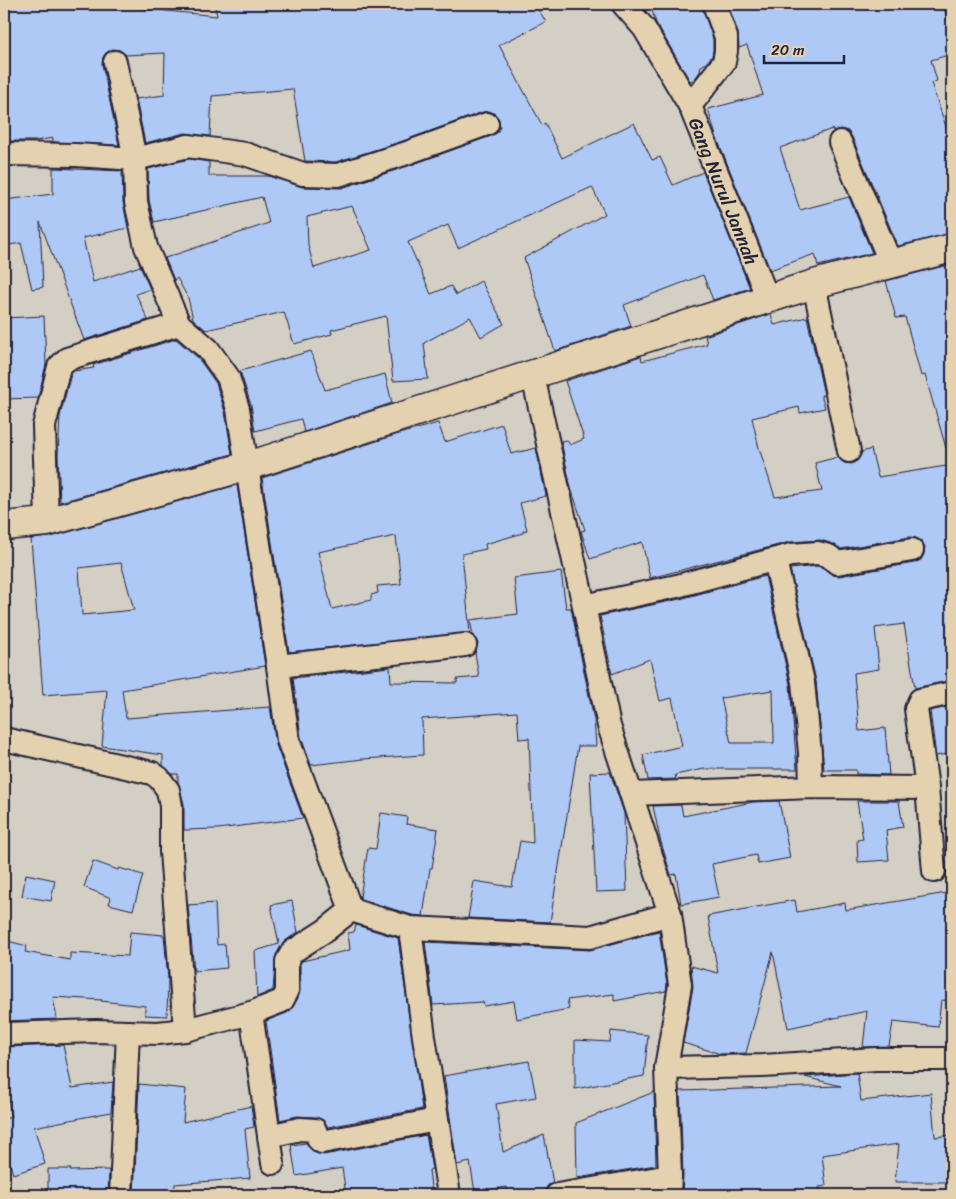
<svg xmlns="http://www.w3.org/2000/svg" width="956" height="1199" viewBox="0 0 956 1199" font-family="Sriracha,sans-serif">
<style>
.building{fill:#afc9f6;stroke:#22223b;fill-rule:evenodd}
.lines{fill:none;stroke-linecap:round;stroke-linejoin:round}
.street-casing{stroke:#22223b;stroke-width:26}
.secondary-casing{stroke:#22223b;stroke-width:31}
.street{stroke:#e4d1af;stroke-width:22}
.secondary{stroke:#e4d1af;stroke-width:28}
.labels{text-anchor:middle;stroke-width:4;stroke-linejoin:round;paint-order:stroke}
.street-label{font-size:19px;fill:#22223b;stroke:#e4d1af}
</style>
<rect width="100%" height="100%" fill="#d4cfc4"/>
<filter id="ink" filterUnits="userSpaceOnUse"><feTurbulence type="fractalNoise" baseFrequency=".02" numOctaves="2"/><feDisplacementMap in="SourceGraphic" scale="10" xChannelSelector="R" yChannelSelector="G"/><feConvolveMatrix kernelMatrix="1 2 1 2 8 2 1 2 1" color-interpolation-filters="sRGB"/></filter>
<g filter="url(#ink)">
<g class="building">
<path d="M 4,4 L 135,4 L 136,8 L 217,16 L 214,4 L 535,4 L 546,22 L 499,45 L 542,125 L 545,123 L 562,158 L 634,123 L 652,160 L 660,157 L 673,185 L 703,172 L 750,288 L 713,300 L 703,275 L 624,305 L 631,326 L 555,351 L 524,258 L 605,214 L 592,187 L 458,248 L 448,225 L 408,242 L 431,294 L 451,286 L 456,295 L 481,281 L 504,324 L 481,337 L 470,317 L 424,343 L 428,379 L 393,381 L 386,316 L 331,330 L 332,334 L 294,344 L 284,312 L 206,330 L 193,319 L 188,298 L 177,278 L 174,280 L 165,258 L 269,223 L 262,197 L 154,222 L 149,200 L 148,169 L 189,159 L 209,162 L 209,176 L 268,176 L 302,187 L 342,188 L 408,166 L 491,136 L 497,133 L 500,127 L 499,119 L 495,114 L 490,111 L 483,112 L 400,142 L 336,162 L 305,161 L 293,89 L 212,96 L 210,136 L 185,133 L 145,143 L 136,99 L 164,95 L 165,53 L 126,55 L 120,50 L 113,49 L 106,53 L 103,57 L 102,64 L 119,145 L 53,142 L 53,138 L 35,141 L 4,141 ZM 352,206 L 371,250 L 314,268 L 308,245 L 307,217 Z"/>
<polygon points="650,4 701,4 713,39 713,50 712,56 706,63 700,67 701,70 694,80 690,81 656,23"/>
<polygon points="728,4 943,4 952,35 952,54 931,60 937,81 931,83 952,144 952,233 898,246 852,137 848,131 841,129 833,131 832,129 780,148 800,210 849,197 872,253 818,266 815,254 770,270 716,136 708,109 763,95 747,45 739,48 738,33"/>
<polygon points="53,168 122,171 123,202 128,228 83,238 93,282 140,266 150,289 136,294 148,320 84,340 40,222 43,287 32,289 21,243 4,246 4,200 53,194"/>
<polygon points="952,264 952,447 946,448 925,375 921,376 905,317 896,318 886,281"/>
<polygon points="771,314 774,325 807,317 824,395 821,395 825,408 800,413 799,407 752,418 759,448 775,497 822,491 815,463 838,457 844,463 852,464 858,460 862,452 871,449 878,477 952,465 952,680 915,688 904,624 875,628 879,669 854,673 859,731 885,728 889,775 856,774 856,770 824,770 816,681 790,569 817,566 823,568 833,575 839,576 914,563 921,560 924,554 925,547 922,541 916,538 910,537 841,549 833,544 821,540 790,542 650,578 642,542 590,559 581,531 585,530 571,488 561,441 567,440 570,445 584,439 565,381 641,356 642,361 707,344 705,336"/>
<polygon points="44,316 46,364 38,398 4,399 4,318"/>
<polygon points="176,339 198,358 216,383 225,412 232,454 60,502 58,456 60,416 71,374 74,371 94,368 93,365"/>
<polygon points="311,351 325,390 385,374 392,403 304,432 301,419 255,431 251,405 240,371"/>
<path d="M 438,423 L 445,442 L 502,424 L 511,454 L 536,448 L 546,496 L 520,503 L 527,530 L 523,531 L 523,533 L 485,544 L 486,549 L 462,554 L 470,633 L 289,652 L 262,478 L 399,434 ZM 396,536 L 401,584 L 377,586 L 378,593 L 371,595 L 371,600 L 332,609 L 318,552 Z"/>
<path d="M 237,485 L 265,666 L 122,690 L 126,718 L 270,707 L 276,745 L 303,818 L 218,829 L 184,830 L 184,804 L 178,782 L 178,774 L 172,774 L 163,765 L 163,755 L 102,746 L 107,690 L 43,695 L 31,539 L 51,537 ZM 121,563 L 134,610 L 82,615 L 79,568 Z"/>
<polygon points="561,572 566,608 571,608 594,720 596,746 578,746 550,922 468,918 474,881 512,887 520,841 533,843 529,738 519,739 517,712 422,719 423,755 363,759 311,765 301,737 293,678 390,667 391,682 457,683 457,679 479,677 475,653 478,643 473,635 470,620 518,614 514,578"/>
<path d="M 765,576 L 790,684 L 797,769 L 704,769 L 675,775 L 676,779 L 648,780 L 643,755 L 682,746 L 672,698 L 660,701 L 650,659 L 612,674 L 600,616 L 680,599 ZM 773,690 L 774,743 L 731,743 L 721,698 Z"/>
<polygon points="952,706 952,753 936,756 930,711"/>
<polygon points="610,772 624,813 627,891 596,892 590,773"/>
<polygon points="779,801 790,858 758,864 756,855 712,864 719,897 681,904 676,874 671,875 660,839 653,806 681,805 683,816 753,802"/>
<polygon points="857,801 899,801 903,827 886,830 889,860 858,862 857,840 863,839"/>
<polygon points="381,813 407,817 406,824 438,829 432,868 430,868 423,916 412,915 361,899 360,897 368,848 376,849"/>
<polygon points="93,861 118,870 119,868 143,875 133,910 109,904 111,898 84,887"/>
<polygon points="26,874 55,880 51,901 22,896"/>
<polygon points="952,892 952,924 946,925 952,960 952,1001 941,1000 938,1027 893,1022 889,1046 863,1047 867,1011 788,1028 773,952 746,1053 721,1054 683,1043 693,987 691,966 718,973 708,916 795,900 797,912 845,903 846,910"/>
<polygon points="292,901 298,932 285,941 276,955 273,990 257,997 255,951 279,944 271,905"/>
<polygon points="215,903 217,945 225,944 227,968 194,971 188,905"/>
<polygon points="356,925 398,938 422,1109 328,1127 323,1120 316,1117 297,1116 280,1120 266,1021 287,1013 293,1007 300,992 300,964 302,961 350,950 348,933 354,932"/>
<polygon points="659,931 667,985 666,991 614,1001 614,994 567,1000 569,1009 517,1019 514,1001 484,1006 483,1002 433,1005 425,942 590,950"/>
<polygon points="130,932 164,935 168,979 167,1016 145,1015 145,1006 101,1001 102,1000 53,997 57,1019 4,1021 4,940 27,946 25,952 70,960 70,953 128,956"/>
<polygon points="611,1031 648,1035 644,1076 575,1089 575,1040 610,1042"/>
<polygon points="63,1045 72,1088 113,1082 111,1112 34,1127 45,1164 13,1174 4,1144 4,1119 11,1117 4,1075 4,1047"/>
<polygon points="529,1061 536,1097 496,1104 503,1152 544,1135 553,1183 548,1185 545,1190 544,1195 508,1195 507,1187 475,1192 470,1162 457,1165 444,1076"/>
<polygon points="857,1073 861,1101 931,1093 935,1137 952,1135 952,1182 895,1182 899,1144 822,1155 826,1186 819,1187 821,1195 682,1195 683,1176 680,1091 841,1086 805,1077"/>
<polygon points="139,1084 186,1089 183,1122 251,1106 254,1127 245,1129 250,1178 175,1184 174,1195 134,1195"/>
<polygon points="654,1092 656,1165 577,1178 576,1123"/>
<polygon points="426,1135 432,1169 429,1170 432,1195 346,1195 342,1168 296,1176 291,1145 306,1143 315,1153 324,1155"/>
<polygon points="48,1169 71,1169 70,1171 109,1170 108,1195 48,1195"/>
</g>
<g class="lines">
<g class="street-casing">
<g id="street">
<polyline points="623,4 644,28 690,106"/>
<polyline points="714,4 726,37 726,51 724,62 690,106 768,299"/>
<polyline points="115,62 135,159 188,146 245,154 303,174 338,175 404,154 487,124"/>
<polyline points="840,142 891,264"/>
<polyline points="4,154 76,155 135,159 136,202 146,247 179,324 208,349 228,377 238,409 278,666 288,740 351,910"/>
<polyline points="814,284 849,451"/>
<polyline points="533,376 584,606 609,726 670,914 680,985 666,1068 670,1176 669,1195"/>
<polyline points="47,522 44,426 59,367 67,359 179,324"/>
<polyline points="775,560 803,682 810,753 811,787"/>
<polyline points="584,606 677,586 791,555 818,553 829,556 837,563 912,550"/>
<polyline points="278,666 465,645"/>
<polyline points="4,739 152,773 159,778 168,790 171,806 171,852 185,1030"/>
<polyline points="632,794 811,787 927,788"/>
<polyline points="934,871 927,788 916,709 920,700 952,693"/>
<polyline points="351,910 410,928 590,937 670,914"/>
<polyline points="410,928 424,1037 449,1195"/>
<polyline points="251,1013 273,1163"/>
<polyline points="4,1034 96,1031 158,1033 185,1030 251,1013 282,1001 287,992 287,961 292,952 326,930 351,910"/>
<polyline points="666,1068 763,1066 876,1059 952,1059"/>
<polyline points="269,1136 300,1129 315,1130 319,1140 322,1142 436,1120"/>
<polyline points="121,1195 128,1032"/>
<polyline points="557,1195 670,1176"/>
</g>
</g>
<g class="secondary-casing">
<polyline id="secondary" points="4,526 47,522 248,466 814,284 952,248"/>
</g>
<use href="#street" class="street"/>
<use href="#secondary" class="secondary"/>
</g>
</g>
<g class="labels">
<g class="street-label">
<text transform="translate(724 191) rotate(68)" y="7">Gang Nurul Jannah</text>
</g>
</g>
<rect width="956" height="1199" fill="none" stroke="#e4d1af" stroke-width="20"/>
<rect x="10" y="10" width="936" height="1179" fill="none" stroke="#22223b" stroke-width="2" filter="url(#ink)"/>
<path d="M764 55v8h80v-8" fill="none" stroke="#22223b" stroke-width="2.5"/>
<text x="771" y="55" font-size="15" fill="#22223b" stroke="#e4d1af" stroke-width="4" paint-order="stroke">20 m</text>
</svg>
